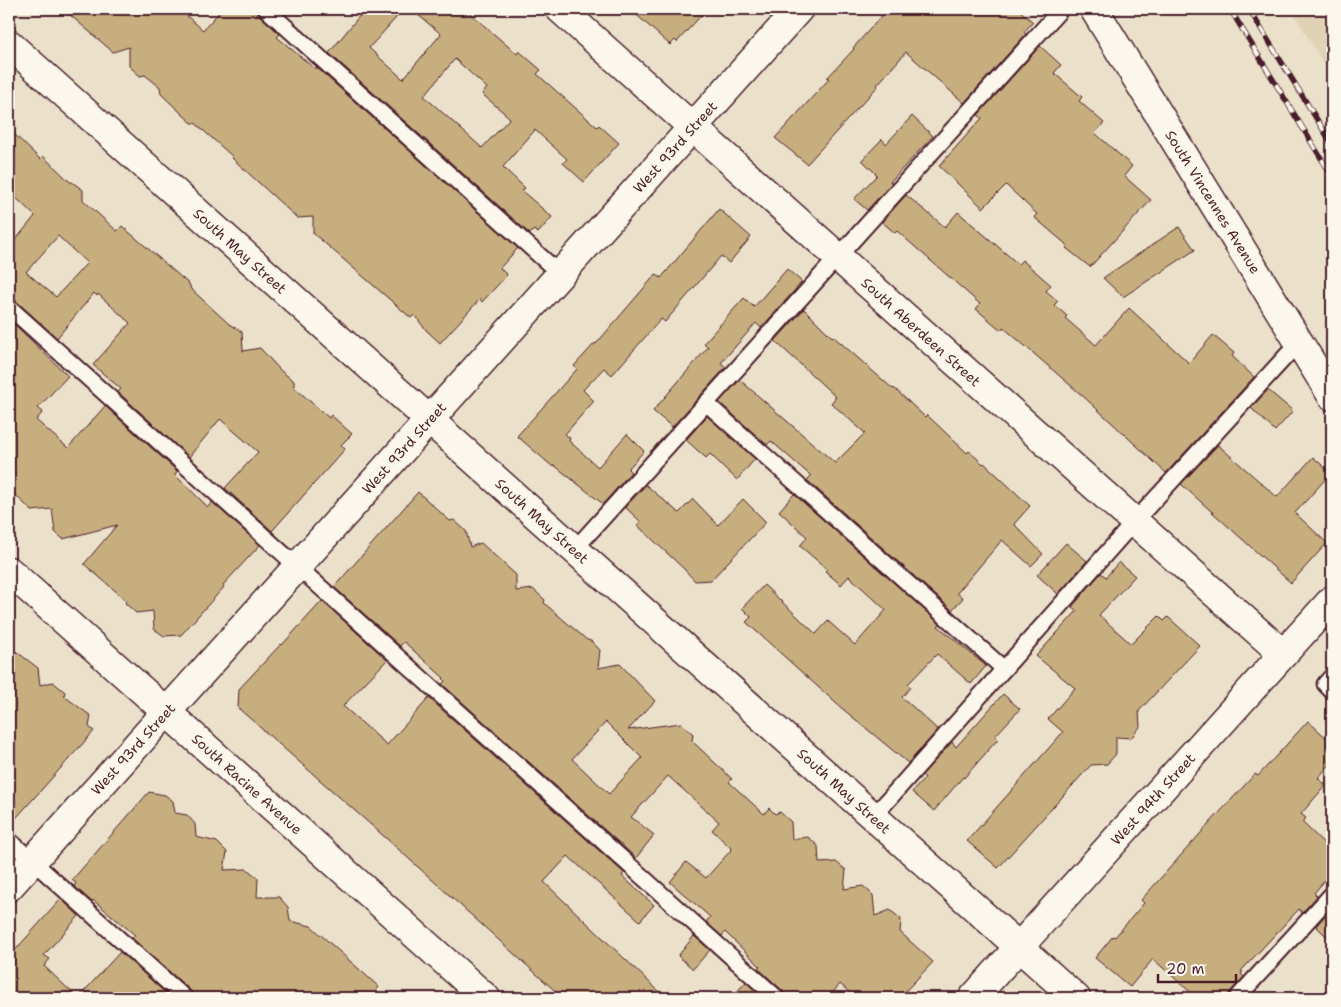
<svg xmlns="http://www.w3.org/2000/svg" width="1341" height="1007" viewBox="0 0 1341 1007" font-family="'Shantell Sans',sans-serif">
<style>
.built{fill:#e0d2b4}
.building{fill:#c7ae7e;stroke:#4a1f2b;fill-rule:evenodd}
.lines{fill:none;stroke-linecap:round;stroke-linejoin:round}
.service-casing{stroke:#4a1f2b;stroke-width:19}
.minor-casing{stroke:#4a1f2b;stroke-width:31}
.secondary-casing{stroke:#4a1f2b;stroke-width:31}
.service{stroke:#fbf7ec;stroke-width:15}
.minor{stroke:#fbf7ec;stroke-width:28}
.secondary{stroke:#fbf7ec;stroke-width:28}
.rail-casing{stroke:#4a1f2b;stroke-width:5.5}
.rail{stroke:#fbf7ec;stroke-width:4;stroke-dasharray:11;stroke-linecap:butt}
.labels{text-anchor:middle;stroke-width:4;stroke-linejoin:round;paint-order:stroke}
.street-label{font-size:14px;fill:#4a1f2b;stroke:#fbf7ec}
</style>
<rect width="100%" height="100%" fill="#ebe1cb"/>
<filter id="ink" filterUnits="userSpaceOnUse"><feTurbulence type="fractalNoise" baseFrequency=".02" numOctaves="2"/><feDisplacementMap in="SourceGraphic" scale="10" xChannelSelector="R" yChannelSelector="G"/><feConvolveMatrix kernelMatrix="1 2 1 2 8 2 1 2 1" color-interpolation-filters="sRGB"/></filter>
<g filter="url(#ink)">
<polygon class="built" points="1291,9 1332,9 1332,78"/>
<g class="building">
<polygon points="63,9 179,9 203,30 222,9 257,9 260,16 280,34 277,37 315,69 316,67 518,248 500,268 507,275 482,302 480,299 440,343 427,331 414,315 411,318 313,233 313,217 297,218 232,158 233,157 195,123 192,123 181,113 161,94 160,87 145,75 140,76 129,66 129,47 113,52"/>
<path d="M 365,9 L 404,9 L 369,48 L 403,79 L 441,34 L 411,9 L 465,9 L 517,54 L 519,51 L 541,70 L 537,74 L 597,127 L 599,125 L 619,143 L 584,182 L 563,163 L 567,159 L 535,130 L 503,167 L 525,188 L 522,191 L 552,217 L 538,233 L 534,230 L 530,234 L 329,53 ZM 455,59 L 487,88 L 482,94 L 510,118 L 482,148 L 424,96 Z"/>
<polygon points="630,9 707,9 677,42 675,40 670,45"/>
<polygon points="888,9 1018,9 1033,22 1024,32 1026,34 964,103 906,52 877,85 878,86 807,164 775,138 829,79 827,78 854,49 853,48"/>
<polygon points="1040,46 1061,65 1054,73 1082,97 1079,101 1104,123 1095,133 1132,166 1124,176 1151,200 1090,267 1066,248 1068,246 1034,217 1037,214 1006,185 983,208 939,166 982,118 978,115"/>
<polygon points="912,116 933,136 890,182 892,183 867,210 854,199 877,175 862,160 882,139 886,144"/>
<path d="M 9,129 L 40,159 L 43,156 L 70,182 L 72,182 L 83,190 L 83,200 L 117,231 L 122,226 L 190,285 L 190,288 L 229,324 L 242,332 L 243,351 L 260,348 L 281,371 L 294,381 L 294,387 L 329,418 L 331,415 L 352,434 L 341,445 L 345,449 L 272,531 L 225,488 L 258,452 L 220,419 L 189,457 L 118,392 L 121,389 L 93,365 L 130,323 L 98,294 L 97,296 L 94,293 L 57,338 L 15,300 L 9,298 L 9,248 L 35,216 L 9,191 ZM 58,236 L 87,263 L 56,297 L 26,272 Z"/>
<polygon points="906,195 945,227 958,212 1018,264 1022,260 1051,285 1046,291 1058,301 1054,305 1067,316 1065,318 1096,345 1129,308 1189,363 1213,335 1234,353 1232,356 1254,377 1166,473 1084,397 1003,327 1001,330 976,309 980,304 897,231 895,233 882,222"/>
<polygon points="719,209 751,237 729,263 721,256 665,322 661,319 612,375 604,368 583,390 594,401 565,434 570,438 569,441 598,467 627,434 644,451 628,469 631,472 603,504 554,465 553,467 517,436 577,369 574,366 595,343 596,344 656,274 661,278"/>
<polygon points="1179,227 1195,250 1123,297 1103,278"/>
<polygon points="787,269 802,282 761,328 756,323 721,363 726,367 672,427 653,411 708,347 704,343 744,298 754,307"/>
<polygon points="804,309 832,337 833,336 893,389 894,388 925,417 927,415 967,453 969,451 983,464 984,463 1030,506 1014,524 1043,554 1031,566 1002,540 957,593 963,598 952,610 807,480 811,476 771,441 767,445 719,402 740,380 835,463 865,433 831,403 836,397 775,341"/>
<polygon points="9,319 68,376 38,408 43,412 36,420 68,448 105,406 177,471 175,475 208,507 212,502 260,545 223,585 224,587 181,635 164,636 154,629 153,611 136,613 125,603 126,600 84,564 117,525 63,539 55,532 52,509 32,511 9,489"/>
<polygon points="1268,390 1293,411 1275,431 1251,408"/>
<polygon points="707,416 755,459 737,480 710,454 706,458 686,440"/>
<polygon points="1218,445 1277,497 1313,457 1331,473 1295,513 1327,543 1291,583 1181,484"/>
<polygon points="646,485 679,513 693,499 718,525 743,499 766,522 711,580 695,581 684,569 637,525 641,522 625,507"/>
<path d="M 418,492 L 450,521 L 454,520 L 466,531 L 470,547 L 481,543 L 516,575 L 516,591 L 533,589 L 545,600 L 544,603 L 587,640 L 591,641 L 600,650 L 598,668 L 620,664 L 655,701 L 628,730 L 681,723 L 693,734 L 692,741 L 732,779 L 729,782 L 764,814 L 769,808 L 775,814 L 780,812 L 791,822 L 792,839 L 808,837 L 818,846 L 819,863 L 836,862 L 846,870 L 844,889 L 863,886 L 873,895 L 875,916 L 890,910 L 901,919 L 900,932 L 933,962 L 899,998 L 856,998 L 840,984 L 828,998 L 786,998 L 783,991 L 758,968 L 760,966 L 725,932 L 722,936 L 706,922 L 710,917 L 670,882 L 686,862 L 706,878 L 732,849 L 712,830 L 719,822 L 668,776 L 631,817 L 654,835 L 636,858 L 442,684 L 445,681 L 443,679 L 444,678 L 404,642 L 400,646 L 334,587 ZM 606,722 L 642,758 L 609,794 L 572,759 Z"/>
<polygon points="794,494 940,624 938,626 986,666 971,684 937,654 908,684 911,687 902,697 938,730 908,763 838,705 746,622 751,617 742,608 764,585 816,634 828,621 855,645 886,610 849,576 841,585 825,571 827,569 800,546 807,537 779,511"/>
<polygon points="1066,543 1087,561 1058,594 1037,575"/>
<polygon points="1119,562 1135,576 1099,615 1131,644 1159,616 1164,621 1168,617 1200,646 1139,711 1140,727 1131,738 1116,737 1116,754 1107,764 1091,765 998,868 967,841 1063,732 1048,719 1075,688 1036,656 1077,611 1072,607 1101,573 1106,577"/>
<polygon points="322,601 387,660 343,706 387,745 429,698 624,873 622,876 654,905 640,921 568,856 544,882 666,998 563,998 387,839 238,708 239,689 281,644 282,645"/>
<polygon points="9,646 38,668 40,685 53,682 65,692 64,696 91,716 89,727 94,731 9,826"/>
<polygon points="1003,694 1020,709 995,736 998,739 964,778 963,777 934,811 912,792 925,778 922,775 952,742 956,747"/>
<polygon points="1308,721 1332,743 1332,762 1318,778 1326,785 1301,814 1306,818 1302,822 1332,851 1332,872 1314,893 1317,896 1302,913 1299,909 1241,971 1243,972 1241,974 1244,977 1230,992 1228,998 1197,998 1153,959 1130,987 1095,958 1113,936 1115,937 1144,903 1141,900 1208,825 1255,774 1258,776"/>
<polygon points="149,792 165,795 173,801 175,813 187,815 195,824 196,837 217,842 227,852 224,870 247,869 258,878 257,897 279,897 288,907 290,921 311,926 379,987 370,998 194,998 191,991 132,938 135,935 93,900 92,902 74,886 76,883 72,880"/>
<polygon points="61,899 79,916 44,955 50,959 44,966 78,998 120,952 171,998 9,998 9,957"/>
<polygon points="1331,909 1332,910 1332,942 1316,926"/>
<polygon points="694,936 710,950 693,969 678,956"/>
<polygon points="746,982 763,998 731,998"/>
</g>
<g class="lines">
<g class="service-casing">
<g id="service">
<polyline points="266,9 560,274"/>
<polyline points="9,307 777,998"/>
<polyline points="706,403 1004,669"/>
<polyline points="574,550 1061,9"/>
<polyline points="1332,676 1325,684 1332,691"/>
<polyline points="873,817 1134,522 1299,342"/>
<polyline points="9,840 185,998"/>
<polyline points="1237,998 1332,894"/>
</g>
</g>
<g class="minor-casing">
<g id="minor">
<polyline points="560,9 1283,654"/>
<polyline points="9,44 1076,998"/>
<polyline points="9,571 486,998"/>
<polyline points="9,887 799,9"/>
<polyline points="973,998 1332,600"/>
</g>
</g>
<g class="secondary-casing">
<polyline id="secondary" points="1094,9 1332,396"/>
</g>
<use href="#service" class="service"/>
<use href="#minor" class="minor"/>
<use href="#secondary" class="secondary"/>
<g class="rail-casing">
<g id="rail">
<polyline points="1230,9 1332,176"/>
<polyline points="1249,9 1332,144"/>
</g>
</g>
<use href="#rail" class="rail"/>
</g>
</g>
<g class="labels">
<g class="street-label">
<text transform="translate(675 147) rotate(-48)" y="5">West 93rd Street</text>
<text transform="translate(1213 202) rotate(58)" y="5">South Vincennes Avenue</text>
<text transform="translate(240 251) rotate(42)" y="5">South May Street</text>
<text transform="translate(921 332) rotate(42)" y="5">South Aberdeen Street</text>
<text transform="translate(404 448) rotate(-48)" y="5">West 93rd Street</text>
<text transform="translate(542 521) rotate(42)" y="5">South May Street</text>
<text transform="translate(133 749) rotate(-48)" y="5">West 93rd Street</text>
<text transform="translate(247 784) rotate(42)" y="5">South Racine Avenue</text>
<text transform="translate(844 791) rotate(42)" y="5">South May Street</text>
<text transform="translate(1153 799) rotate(-48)" y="5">West 94th Street</text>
</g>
</g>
<rect width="1341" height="1007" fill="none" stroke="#fbf7ec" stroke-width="30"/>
<rect x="15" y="15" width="1311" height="977" fill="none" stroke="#4a1f2b" stroke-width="2" filter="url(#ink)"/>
<path d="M1158 974v8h78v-8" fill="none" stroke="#4a1f2b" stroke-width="2.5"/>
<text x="1166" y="974" font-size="15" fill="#4a1f2b" stroke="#fbf7ec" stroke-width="4" paint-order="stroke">20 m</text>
</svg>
